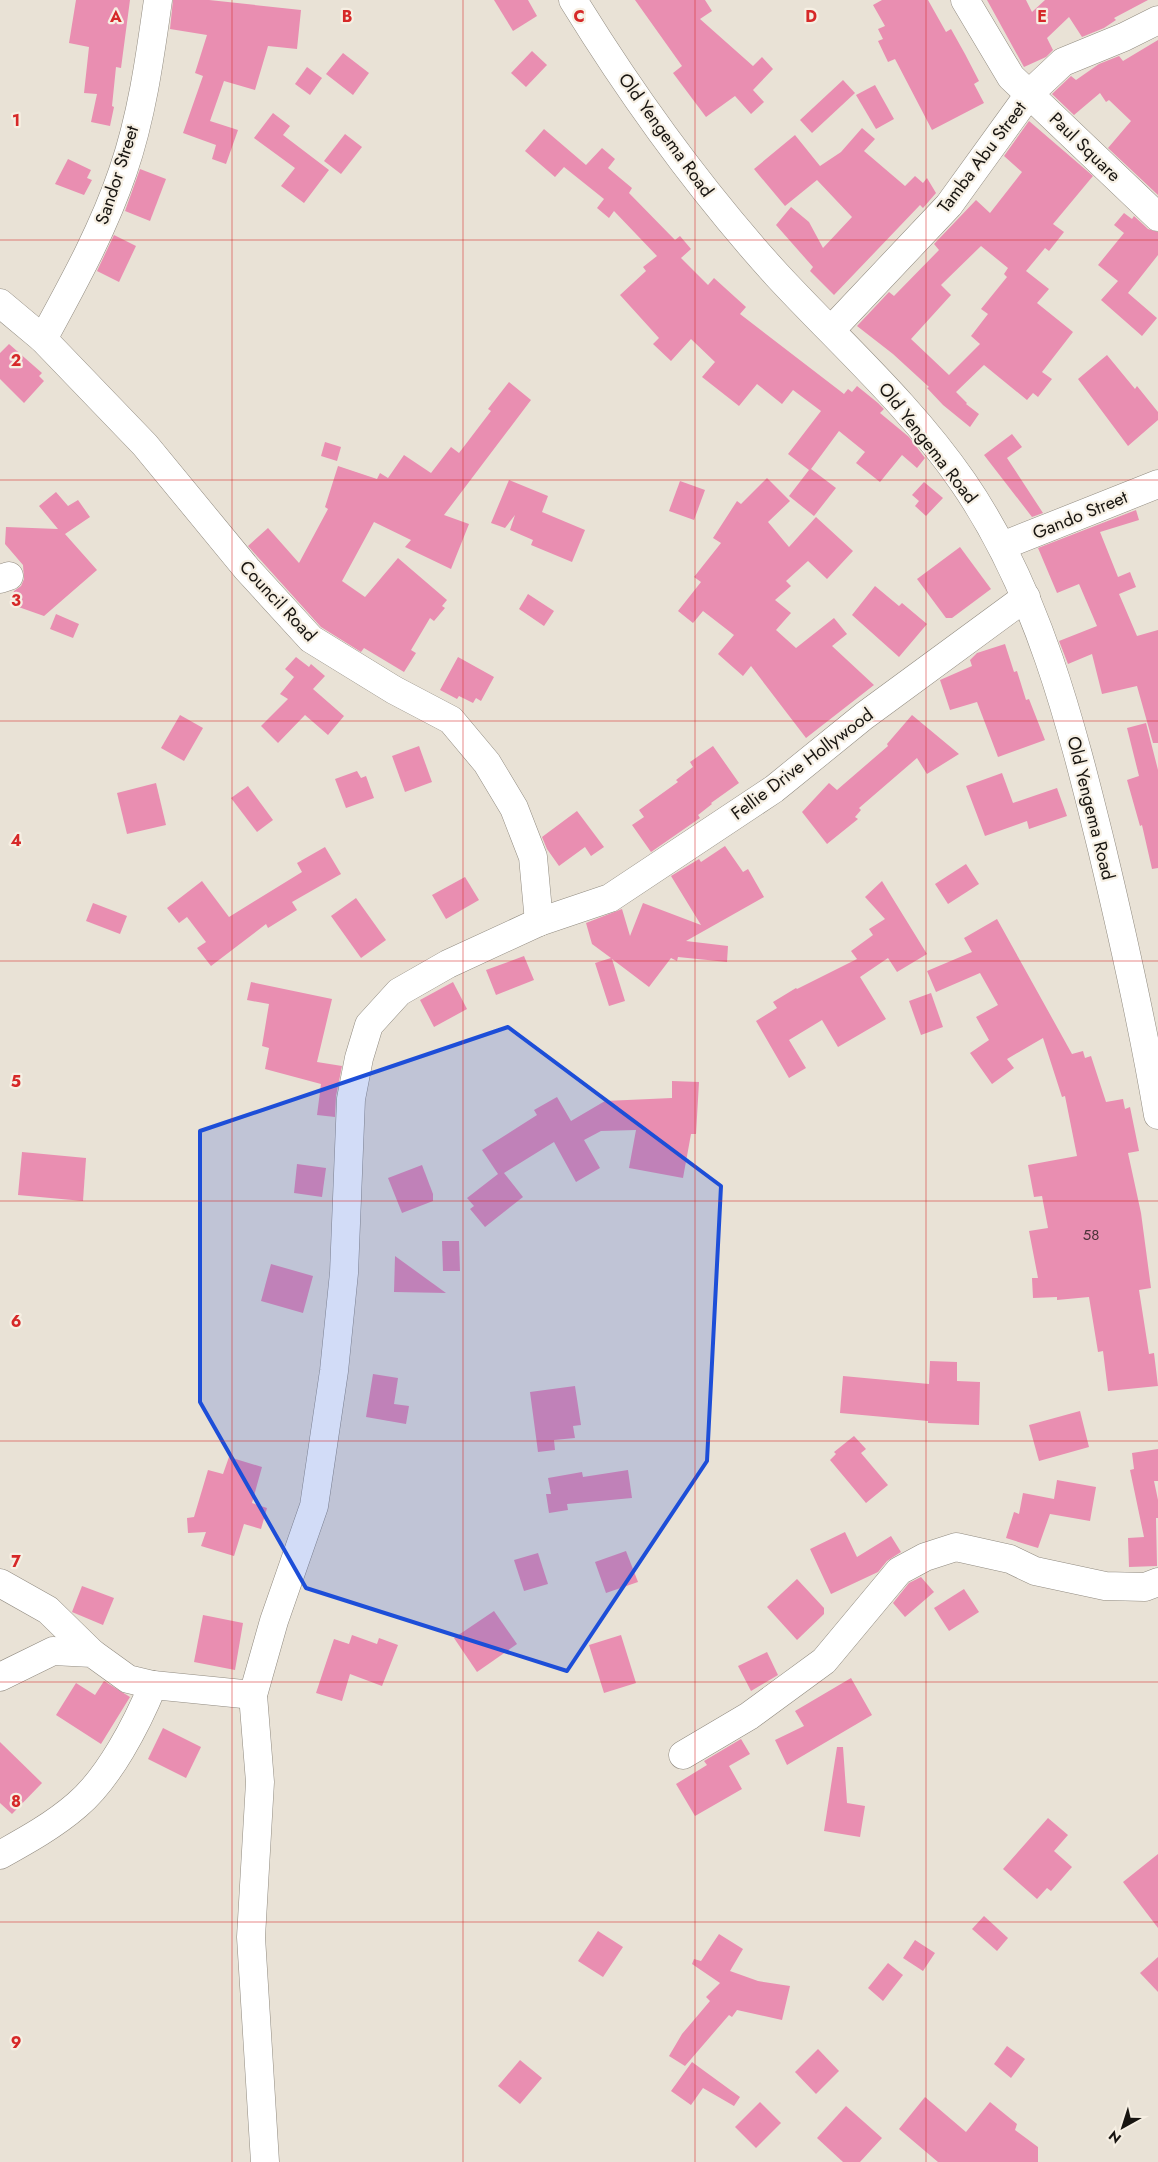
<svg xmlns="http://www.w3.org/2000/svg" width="1158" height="2162" viewBox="0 0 1158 2162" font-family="Jost,sans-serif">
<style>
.building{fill:#e98eb1;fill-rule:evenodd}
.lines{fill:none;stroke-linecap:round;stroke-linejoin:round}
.minor-casing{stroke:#918b80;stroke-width:29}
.minor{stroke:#fff;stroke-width:28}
.marked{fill:#1d4ed8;fill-opacity:0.2;stroke:#1d4ed8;stroke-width:4;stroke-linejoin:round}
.grid{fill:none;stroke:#d62828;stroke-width:1;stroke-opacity:0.55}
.labels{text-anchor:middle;stroke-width:4.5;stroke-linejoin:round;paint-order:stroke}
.number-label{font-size:15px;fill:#4c3339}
.street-label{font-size:18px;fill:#181511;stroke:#f6efe3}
.grid-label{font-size:16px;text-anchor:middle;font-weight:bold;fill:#d62828;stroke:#f6efe3;stroke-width:4.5;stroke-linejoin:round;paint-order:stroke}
</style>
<rect width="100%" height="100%" fill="#e9e2d6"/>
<g class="building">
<polygon points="76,0 130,0 121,68 116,67 112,106 114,107 110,126 91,122 97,94 84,93 89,47 69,43"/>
<polygon points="173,0 209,0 301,10 297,49 268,46 255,90 224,81 210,121 238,130 226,164 212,159 216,145 183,133 203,76 195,73 207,35 170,29"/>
<polygon points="494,0 528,0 537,16 513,31"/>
<polygon points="635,0 705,0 712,11 700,19 753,66 762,57 773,69 753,90 764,102 751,114 735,96 706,117 673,73 682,66"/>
<polygon points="882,0 928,0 946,32 951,29 965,54 979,81 974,84 984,103 932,130 895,59 888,62 878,41 883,39 878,29 885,26 873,5"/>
<polygon points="987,0 1026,0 1032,12 1045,0 1148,0 1114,18 1116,20 1104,28 1082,37 1069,17 1047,38 1053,50 1046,57 1024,67"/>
<polygon points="1158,40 1158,195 1108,148 1131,121 1109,100 1106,102 1100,93 1074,115 1052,94 1071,76 1076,80 1099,64 1119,56 1123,61"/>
<polygon points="532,51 547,65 526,87 511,73"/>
<polygon points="343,53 369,73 353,95 326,74"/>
<polygon points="307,67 322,78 310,95 295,84"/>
<polygon points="843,80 855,93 812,133 800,120"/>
<polygon points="875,85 894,119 876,129 856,95"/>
<polygon points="273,113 290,126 283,135 329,170 304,203 281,186 295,168 254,138"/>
<path d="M 1029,121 L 1093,176 L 1053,224 L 1064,232 L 1049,251 L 1045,248 L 1026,271 L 1049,289 L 1037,303 L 1073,332 L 1042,372 L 1052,379 L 1038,397 L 1033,393 L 1027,400 L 984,365 L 956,392 L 967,403 L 966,404 L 979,414 L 970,427 L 943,405 L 927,388 L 929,387 L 893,354 L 857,326 L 889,292 L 894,296 L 939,250 L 934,244 L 976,200 L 990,213 L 1022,172 L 1004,156 ZM 981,246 L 1008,268 L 1004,274 L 1007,277 L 981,309 L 988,314 L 971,336 L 980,344 L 949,375 L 911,339 L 951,295 L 941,285 Z"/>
<polygon points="862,128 875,139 864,151 905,186 915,176 923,183 927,178 936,193 923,208 920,205 834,295 810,271 813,267 776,225 791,207 809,222 823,248 852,217 817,180 785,206 754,169 795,135 820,166 841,152"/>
<polygon points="544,129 586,165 602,148 615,159 608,168 632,188 629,193 675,240 680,236 691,249 681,258 708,285 714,278 746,307 740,314 844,394 848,389 852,392 857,386 878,403 884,409 880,413 909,437 925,458 917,468 902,455 880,482 856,463 865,452 839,431 811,469 836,488 814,516 789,496 809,470 788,454 821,411 793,390 782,404 757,384 739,406 702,377 715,362 691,339 671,361 653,344 659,338 620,295 646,271 643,267 657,256 614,211 609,218 597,208 604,199 564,167 555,177 525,151"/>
<polygon points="345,134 362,147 341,174 324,161"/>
<polygon points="68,159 91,170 87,178 92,180 84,195 55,184"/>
<polygon points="140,169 166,179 150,221 125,211"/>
<polygon points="1124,213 1132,219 1134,216 1148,229 1158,232 1158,255 1128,293 1157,318 1142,336 1101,300 1118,281 1098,265 1124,233 1114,225"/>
<polygon points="114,235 136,246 119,282 97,271"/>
<polygon points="9,344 42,373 39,376 44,381 24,403 0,379 0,353"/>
<polygon points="1107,355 1135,389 1137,386 1158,412 1158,420 1128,446 1078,379"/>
<polygon points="509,382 531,400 444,515 469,524 451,569 405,547 411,540 374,522 342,581 365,597 398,558 447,600 442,606 445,608 434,621 430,618 411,650 416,653 404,672 364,648 361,652 321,627 248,546 268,528 299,563 328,509 325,507 338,466 377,479 380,473 388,478 404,455 431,473 451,447 459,453 491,411 488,409"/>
<polygon points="1012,434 1022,447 1007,458 1043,513 1032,517 984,455"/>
<polygon points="325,442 341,447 337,461 321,456"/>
<polygon points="767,478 790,501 768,522 789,547 816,517 853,551 827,579 808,561 786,581 791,586 775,600 791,613 776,630 796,648 834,618 847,634 832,646 874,685 806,738 751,666 743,676 718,654 734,635 703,611 693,623 678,611 701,582 694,577 721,543 713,538 737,501 741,504"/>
<polygon points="509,480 548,496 542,512 585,530 572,562 531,545 533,540 510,530 515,515 505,528 491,523"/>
<polygon points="680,481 705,490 694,520 669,511"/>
<polygon points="924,482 943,498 926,516 915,506 919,501 912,495"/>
<polygon points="56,492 68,506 78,500 90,517 65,534 97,570 44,616 10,604 14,591 21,586 24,579 23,565 5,544 6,527 58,529 39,506"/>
<polygon points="1136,510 1139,520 1100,532 1118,577 1130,572 1136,587 1119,594 1137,636 1158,630 1158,743 1153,743 1137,686 1102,694 1092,654 1068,664 1059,641 1097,626 1079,584 1057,593 1038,548"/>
<polygon points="960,547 991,589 952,618 946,618 917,579"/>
<polygon points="875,586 899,606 902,603 927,624 899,657 852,615"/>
<polygon points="528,594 554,611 544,626 519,609"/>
<polygon points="56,614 79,624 73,638 50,629"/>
<polygon points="1005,644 1014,672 1017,671 1026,700 1029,699 1045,740 998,757 977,702 950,710 940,680 972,666 970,660 977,653"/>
<polygon points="296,657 309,667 311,664 325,676 313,689 344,716 328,735 305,715 278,743 261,726 288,699 280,694 294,677 285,669"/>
<polygon points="458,657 494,677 481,701 476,698 473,703 459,696 457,699 440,690"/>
<polygon points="180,715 203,728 184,761 161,748"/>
<polygon points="912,715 959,754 927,774 917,758 859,808 861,810 855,817 858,819 827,844 802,812 829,783 837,790 888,746 887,744"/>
<polygon points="1146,723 1158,770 1158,868 1152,869 1142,825 1140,826 1127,780 1139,776 1127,728"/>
<polygon points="419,746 432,782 405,792 392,756"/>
<polygon points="713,746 739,783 711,803 712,804 698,815 700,818 651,852 632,825 644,817 639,810 678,782 676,780 693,767 690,762"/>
<polygon points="357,771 361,778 366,776 374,798 346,808 335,779"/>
<polygon points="1002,773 1013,803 1057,788 1067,816 1029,829 1027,821 985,836 966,786"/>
<polygon points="156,783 166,825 127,834 117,793"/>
<polygon points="248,786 273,820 257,832 231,798"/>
<polygon points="577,811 604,847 591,856 585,847 559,866 547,849 542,837"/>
<polygon points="725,846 743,872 748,869 764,897 686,941 728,946 727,962 678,957 677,961 671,958 649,987 612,959 625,1001 609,1006 595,963 611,958 592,944 586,923 622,909 630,936 643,903 701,925 671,876 699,859 701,862"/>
<polygon points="325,847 341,874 292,902 297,910 268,928 266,924 211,966 197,948 206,942 187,917 179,923 167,908 202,881 229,917 302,872 297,863"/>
<polygon points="966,864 979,884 948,904 935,884"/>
<polygon points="465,877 479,900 446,919 432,895"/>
<polygon points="882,881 927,954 897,972 888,958 860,977 886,1019 838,1047 822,1020 789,1040 806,1068 789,1078 756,1021 777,1008 773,1002 796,988 797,989 857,959 851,951 873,935 869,929 885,919 865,897"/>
<polygon points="356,898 386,940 361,958 331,916"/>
<polygon points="93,903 127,916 120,934 86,921"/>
<polygon points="997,919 1072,1054 1083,1051 1085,1058 1091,1056 1106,1102 1123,1099 1125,1109 1130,1107 1139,1151 1128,1153 1141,1213 1151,1288 1139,1290 1149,1354 1154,1353 1158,1386 1108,1391 1103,1351 1098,1352 1089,1297 1057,1300 1057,1297 1033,1298 1032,1278 1038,1278 1029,1231 1048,1228 1042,1196 1034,1197 1028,1165 1077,1156 1065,1096 1062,1097 1043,1038 1007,1059 1014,1068 992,1084 970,1053 989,1040 976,1017 998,1005 980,973 936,992 927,971 972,952 964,938"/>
<polygon points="524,956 534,980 496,995 486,970"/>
<polygon points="251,982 332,999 317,1062 342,1066 336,1096 335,1117 317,1115 321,1084 265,1069 269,1048 262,1046 269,1004 247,1000"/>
<polygon points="453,982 467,1009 434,1027 420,1000"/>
<polygon points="931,993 943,1027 921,1035 909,1001"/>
<polygon points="672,1081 699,1082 696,1134 691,1134 683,1178 629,1168 636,1130 601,1131 584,1140 600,1168 576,1182 554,1142 504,1173 523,1197 485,1227 470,1209 474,1206 467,1198 498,1174 482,1150 537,1115 534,1110 557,1097 571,1121 605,1101 672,1098"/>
<polygon points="22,1152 86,1158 83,1201 18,1195"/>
<polygon points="297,1164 326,1168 322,1197 294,1193"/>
<polygon points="422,1165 433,1194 433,1201 402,1213 388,1178"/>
<polygon points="442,1241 459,1241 460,1271 443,1271"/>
<polygon points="395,1256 446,1293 394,1292"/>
<polygon points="271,1264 313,1276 303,1313 261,1301"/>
<polygon points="930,1361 957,1362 957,1381 980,1382 979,1425 928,1423 928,1421 840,1413 843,1376 929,1384"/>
<polygon points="373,1374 398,1378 394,1404 409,1406 406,1424 366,1417"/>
<polygon points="575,1386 581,1425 573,1426 575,1438 554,1440 555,1450 538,1452 530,1392"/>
<polygon points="1080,1411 1089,1447 1039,1461 1029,1425"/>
<polygon points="854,1436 866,1449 861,1453 888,1485 866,1503 830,1460 836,1454 834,1452"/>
<polygon points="1158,1449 1158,1481 1154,1481 1158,1500 1158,1518 1156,1518 1157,1566 1129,1567 1128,1538 1144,1537 1130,1470 1134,1469 1132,1453"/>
<polygon points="229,1457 262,1467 252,1503 267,1508 261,1529 244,1524 234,1556 201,1546 206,1532 188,1533 187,1518 194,1517 208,1470 223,1474"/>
<polygon points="628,1470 632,1498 567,1504 568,1510 549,1513 546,1494 551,1494 548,1478 582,1472 583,1477"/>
<polygon points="1057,1480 1096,1487 1090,1521 1050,1514 1038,1548 1006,1538 1014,1512 1019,1514 1023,1493 1054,1499"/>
<polygon points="845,1532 857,1557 891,1536 901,1552 887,1561 878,1572 831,1594 810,1549"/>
<polygon points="626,1551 638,1582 606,1593 595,1562"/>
<polygon points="538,1553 548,1584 524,1591 514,1560"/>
<polygon points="921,1577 934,1592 905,1617 893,1603 909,1583"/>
<polygon points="797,1579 824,1608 824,1614 797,1640 767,1607"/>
<polygon points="82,1586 114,1598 103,1625 72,1612"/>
<polygon points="964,1589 979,1612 949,1631 934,1608"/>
<polygon points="494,1611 517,1644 477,1672 454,1638"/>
<polygon points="203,1615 243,1623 235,1670 194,1662"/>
<polygon points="352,1635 377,1644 379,1638 398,1645 382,1686 350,1674 342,1701 316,1693 334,1639 349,1644"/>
<polygon points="621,1635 636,1683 604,1693 589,1645"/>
<polygon points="767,1652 778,1675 751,1691 738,1666"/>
<polygon points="851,1678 872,1715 787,1765 775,1740 804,1726 795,1711"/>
<polygon points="104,1681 130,1697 101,1744 56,1715 76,1683 95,1695"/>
<polygon points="163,1728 201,1747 186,1778 148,1759"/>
<polygon points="741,1739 750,1754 729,1766 742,1789 695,1816 676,1784 707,1765 704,1761"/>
<polygon points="0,1742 42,1783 12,1814 0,1803"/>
<polygon points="837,1747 843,1747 847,1803 865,1806 860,1837 824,1831"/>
<polygon points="1048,1818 1068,1835 1054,1851 1072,1867 1051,1891 1047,1888 1037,1899 1003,1869"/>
<polygon points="1158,1854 1158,1928 1123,1882"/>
<polygon points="984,1916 1008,1938 997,1951 972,1929"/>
<polygon points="598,1931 623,1947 603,1977 578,1961"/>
<polygon points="719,1934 743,1949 730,1971 758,1981 790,1986 782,2020 737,2010 732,2017 729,2015 685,2066 669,2056 682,2034 710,2001 706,1997 720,1983 692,1964 694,1959 701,1961"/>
<polygon points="915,1940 935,1953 923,1971 903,1958"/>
<polygon points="1158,1957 1158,1992 1140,1973"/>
<polygon points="888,1963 903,1975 883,2001 868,1988"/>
<polygon points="1007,2046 1025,2059 1011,2078 994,2064"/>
<polygon points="818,2049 839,2071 816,2094 795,2072"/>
<polygon points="520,2060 542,2078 520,2104 498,2086"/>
<polygon points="692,2062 740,2097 734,2106 703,2088 691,2105 671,2091"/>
<polygon points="925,2097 966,2132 990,2102 1017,2124 1015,2130 1038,2147 1038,2162 938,2162 899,2129"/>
<polygon points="760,2102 781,2123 756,2148 735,2127"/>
<polygon points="846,2106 882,2138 860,2162 843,2162 817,2138"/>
</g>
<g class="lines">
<g class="minor-casing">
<g id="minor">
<path d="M 573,0 C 634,99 699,189 777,275 C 840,343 910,405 963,482 C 1038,591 1071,723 1102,849 C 1123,937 1143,1026 1158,1115"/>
<polyline points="965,0 1011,77 1158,217"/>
<polyline points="0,303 43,339 145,445 247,569 311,639 394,690 451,720 487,763 514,808 533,857 539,922"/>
<polyline points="831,330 949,205 1030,93 1063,62 1124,37 1158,20"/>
<path d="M 43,339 C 73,284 103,230 123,171 C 142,116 150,57 158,0"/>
<polyline points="1002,546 1158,484"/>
<polyline points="0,579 9,576"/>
<polyline points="0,1583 48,1610 92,1653"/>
<polyline points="0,1677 53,1651 92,1653 128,1679 153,1685 253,1695"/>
<polyline points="683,1755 749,1716 824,1661 899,1571 925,1557 956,1547 1010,1559 1035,1571 1105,1586 1145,1587 1158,1582"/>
<path d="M 0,1855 C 27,1840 54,1825 77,1805 C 109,1778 137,1724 153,1685"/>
<polyline points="265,2162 251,1937 260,1782 253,1695 274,1621 314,1506 334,1371 344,1273 351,1099 359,1058 369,1025 399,992 448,964 539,922 610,898 774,789 864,716 1026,597"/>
</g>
</g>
<use href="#minor" class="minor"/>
</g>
<path class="marked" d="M 508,1027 L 721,1186 L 707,1461 L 567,1671 L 306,1588 L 200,1402 L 200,1131 Z"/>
<path class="grid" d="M 232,0 L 232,2162M 463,0 L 463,2162M 695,0 L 695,2162M 926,0 L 926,2162M 0,240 L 1158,240M 0,480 L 1158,480M 0,721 L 1158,721M 0,961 L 1158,961M 0,1201 L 1158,1201M 0,1441 L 1158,1441M 0,1682 L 1158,1682M 0,1922 L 1158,1922"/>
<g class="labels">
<g class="number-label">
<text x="1091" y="1240">58</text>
</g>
<g class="street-label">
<text transform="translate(666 135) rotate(54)" y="6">Old Yengema Road</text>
<text transform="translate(1085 147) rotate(44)" y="6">Paul Square</text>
<text transform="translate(982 157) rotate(-53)" y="6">Tamba Abu Street</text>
<text transform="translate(117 175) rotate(-72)" y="6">Sandor Street</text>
<text transform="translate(928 443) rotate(52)" y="6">Old Yengema Road</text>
<text transform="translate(1080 515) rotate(-22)" y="6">Gando Street</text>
<text transform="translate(278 601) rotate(47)" y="6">Council Road</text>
<text transform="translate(802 764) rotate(-37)" y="6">Fellie Drive Hollywood</text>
<text transform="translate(1091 808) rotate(76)" y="6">Old Yengema Road</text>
</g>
</g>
<g class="grid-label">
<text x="116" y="22">A</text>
<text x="347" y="22">B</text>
<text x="579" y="22">C</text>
<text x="811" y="22">D</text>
<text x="1042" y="22">E</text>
<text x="16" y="126">1</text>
<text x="16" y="366">2</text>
<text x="16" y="606">3</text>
<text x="16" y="846">4</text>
<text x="16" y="1087">5</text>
<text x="16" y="1327">6</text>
<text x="16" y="1567">7</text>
<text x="16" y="1807">8</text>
<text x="16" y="2048">9</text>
</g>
<g transform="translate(1123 2127) rotate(219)" stroke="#f6efe3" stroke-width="4" paint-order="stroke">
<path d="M0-4L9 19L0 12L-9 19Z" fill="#181511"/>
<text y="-8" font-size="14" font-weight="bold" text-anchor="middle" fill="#181511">N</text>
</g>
</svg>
